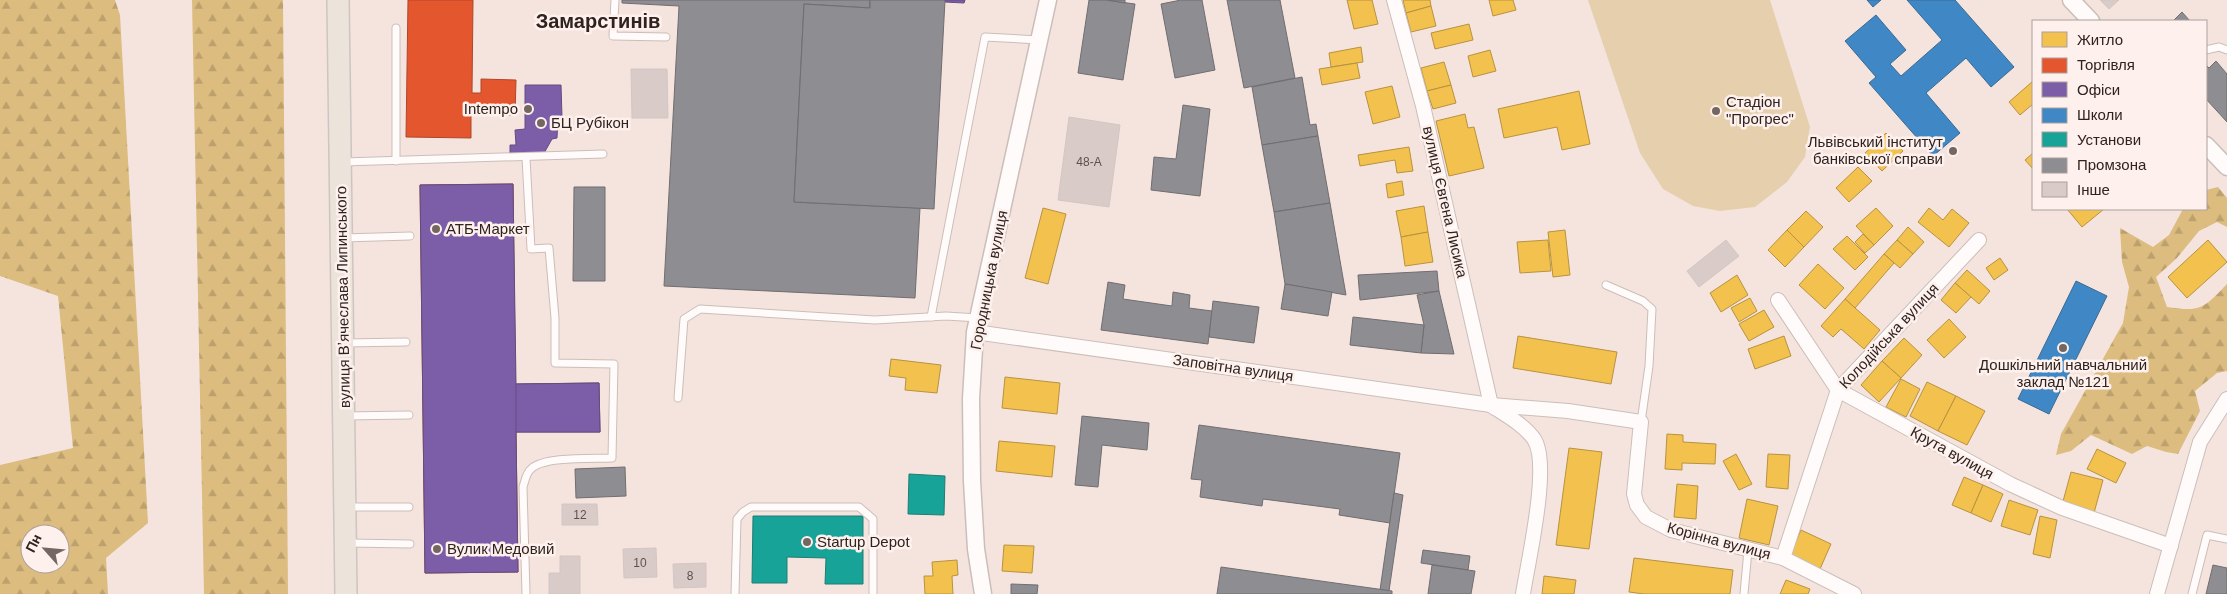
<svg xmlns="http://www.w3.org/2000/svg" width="2227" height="594" viewBox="0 0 2227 594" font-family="Helvetica,sans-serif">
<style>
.green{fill:#e6cfac}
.forest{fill:url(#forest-firs);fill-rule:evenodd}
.homes{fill:#f2c14e;stroke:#b89240}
.shops{fill:#e4572e;stroke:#ae472a}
.offices{fill:#7b5ea7;stroke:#644c7e}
.schools{fill:#3f88c5;stroke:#3a6a93}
.public{fill:#17a398;stroke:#1e7d74}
.industry{fill:#8d8d92;stroke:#716d70}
.building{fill:#d9cbc8;stroke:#d3c6c3}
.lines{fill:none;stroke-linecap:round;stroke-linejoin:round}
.service-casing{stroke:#cbbeb9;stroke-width:9}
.minor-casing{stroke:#cbbeb9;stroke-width:16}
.tertiary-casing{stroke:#cbbeb9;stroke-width:19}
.primary-casing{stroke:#cdc5c2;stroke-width:24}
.service{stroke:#fefbfa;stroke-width:7}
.minor{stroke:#fefbfa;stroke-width:14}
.tertiary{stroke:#fefbfa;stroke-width:16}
.primary{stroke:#ece3db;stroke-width:21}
.poi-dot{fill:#746762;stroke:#fef1ed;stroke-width:2}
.labels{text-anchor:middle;stroke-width:5;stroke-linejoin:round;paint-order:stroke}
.number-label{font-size:12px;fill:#5d514d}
.poi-label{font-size:15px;fill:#2f231f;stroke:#fef1ed;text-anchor:start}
.street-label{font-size:15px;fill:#2f231f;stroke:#fef1ed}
.district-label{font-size:20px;font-weight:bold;fill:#2f231f;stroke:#fef1ed}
</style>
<defs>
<pattern id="forest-firs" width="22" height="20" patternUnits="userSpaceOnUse" patternTransform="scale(1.25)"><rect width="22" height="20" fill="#dcbc7f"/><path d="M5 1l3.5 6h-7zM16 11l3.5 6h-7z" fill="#bda16d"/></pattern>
</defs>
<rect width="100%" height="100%" fill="#f5e4de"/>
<polygon class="green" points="1588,0 1770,0 1810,127 1805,157 1787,182 1755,207 1720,211 1693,206 1663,189 1640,153"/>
<g class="forest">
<path d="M 0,0 L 115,0 L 120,15 L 148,523 L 106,558 L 108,594 L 0,594 L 0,465 L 73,448 L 58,296 L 0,276 ZM 30,534 L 60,534 L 60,564 L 30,564 Z"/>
<polygon points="192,0 283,0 288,594 204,594"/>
<path d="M 2218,187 L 2227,198 L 2227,227 L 2217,222 L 2199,231 L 2177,258 L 2156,277 L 2167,307 C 2201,312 2203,309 2227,284 L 2227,371 L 2217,373 L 2195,391 L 2200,411 L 2178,454 L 2166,452 L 2147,446 L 2132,454 L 2091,435 L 2071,451 L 2056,455 L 2061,434 L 2123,323 L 2129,287 L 2122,262 L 2120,228 L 2153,247 L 2169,235 L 2183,209 L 2206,209 L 2206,190 Z"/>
</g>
<g class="homes">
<polygon points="1347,0 1372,0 1378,24 1354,29"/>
<polygon points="1403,0 1430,0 1431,6 1406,13"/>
<polygon points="1489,0 1513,0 1516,10 1493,16"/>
<polygon points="1431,6 1436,26 1411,32 1406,13"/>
<polygon points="1469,24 1473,40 1435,49 1431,33"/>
<polygon points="1361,47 1363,62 1331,67 1329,53"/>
<polygon points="1490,50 1496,71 1473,77 1468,56"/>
<polygon points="1444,62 1451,85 1427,91 1421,68"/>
<polygon points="1357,63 1360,78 1322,85 1319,69"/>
<polygon points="2033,81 2033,104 2020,115 2009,102"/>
<polygon points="1451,85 1456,103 1433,109 1427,91"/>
<polygon points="1392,86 1400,117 1373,124 1365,92"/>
<polygon points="1579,91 1590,144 1562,150 1557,127 1504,138 1498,109"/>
<polygon points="1465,114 1468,128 1474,127 1484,168 1449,176 1436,121"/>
<polygon points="1886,133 1903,151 1882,171 1865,153"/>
<polygon points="1409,147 1413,171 1397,173 1395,160 1360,166 1358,155"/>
<polygon points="2033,153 2033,169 2025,160"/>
<polygon points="1858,167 1872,181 1849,202 1836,188"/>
<polygon points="1402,181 1404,195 1388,198 1386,184"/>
<polygon points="1424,206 1428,232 1401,237 1396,211"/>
<polygon points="1043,208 1066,214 1048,284 1025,278"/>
<polygon points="1876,208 1893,226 1874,245 1856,226"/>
<polygon points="1929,208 1943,220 1952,209 1969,223 1949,247 1918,222"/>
<polygon points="2067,209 2104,209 2082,227"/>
<polygon points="1806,211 1823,227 1804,247 1787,230"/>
<polygon points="1908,227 1924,242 1913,254 1897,240"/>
<polygon points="1565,230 1570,275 1553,277 1548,232"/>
<polygon points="1787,230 1804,247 1785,267 1768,250"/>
<polygon points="1428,232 1433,262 1405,266 1401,237"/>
<polygon points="1863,234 1874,245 1865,253 1855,242"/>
<polygon points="1847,236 1868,257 1855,270 1833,249"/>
<polygon points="1548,240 1551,271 1520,273 1517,242"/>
<polygon points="1897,240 1913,254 1900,268 1884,254"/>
<polygon points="2208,240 2227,262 2187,298 2168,277"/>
<polygon points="1884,254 1894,263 1855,308 1845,299"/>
<polygon points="2000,258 2008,270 1994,280 1986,268"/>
<polygon points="1818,264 1844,288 1825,309 1799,285"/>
<polygon points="1967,270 1990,291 1979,304 1955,283"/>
<polygon points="1737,275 1748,295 1721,312 1710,293"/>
<polygon points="1955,283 1971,297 1956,313 1941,300"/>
<polygon points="1750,298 1757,311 1739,322 1731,308"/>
<polygon points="1845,299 1880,330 1864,349 1841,329 1833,337 1821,326"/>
<polygon points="1764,310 1774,327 1749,341 1739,324"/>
<polygon points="1949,319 1966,337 1944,358 1927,340"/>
<polygon points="1518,336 1617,352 1611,384 1513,368"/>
<polygon points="1784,336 1791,356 1755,369 1748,349"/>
<polygon points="1904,338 1922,355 1901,378 1882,361"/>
<polygon points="891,359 941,365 937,393 905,390 906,378 889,376"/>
<polygon points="1882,361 1901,378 1879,402 1861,385"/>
<polygon points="1005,377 1060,383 1057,414 1002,408"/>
<polygon points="1901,379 1920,389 1906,417 1886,407"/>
<polygon points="1927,382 1956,396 1938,431 1910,416"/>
<polygon points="1956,396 1985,411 1967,445 1938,431"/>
<polygon points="1667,434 1683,435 1683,442 1716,444 1715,464 1682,463 1682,470 1665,469"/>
<polygon points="999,441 1055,446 1052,477 996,471"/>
<polygon points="1569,448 1602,452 1589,549 1556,545"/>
<polygon points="2097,449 2126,463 2116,483 2087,469"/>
<polygon points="1736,454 1752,484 1739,490 1723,461"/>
<polygon points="1768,454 1790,455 1788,489 1766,487"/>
<polygon points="2071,472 2103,480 2094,513 2062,505"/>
<polygon points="1964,477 1983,485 1971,513 1952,505"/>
<polygon points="1677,484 1698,486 1696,519 1674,517"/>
<polygon points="1983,485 2003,494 1991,522 1971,513"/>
<polygon points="1747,499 1778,506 1769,545 1739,538"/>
<polygon points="2009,500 2038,510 2030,535 2001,526"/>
<polygon points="2040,516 2057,520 2050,558 2033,554"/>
<polygon points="1801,530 1831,544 1820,569 1790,555"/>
<polygon points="1004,545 1034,546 1032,573 1002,571"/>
<polygon points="1634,558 1733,570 1730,594 1644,594 1629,592"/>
<polygon points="957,560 958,575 952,576 953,594 925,594 924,576 933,576 932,562"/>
<polygon points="1544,576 1576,580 1574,594 1542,594"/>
<polygon points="1786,580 1810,589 1808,594 1780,594"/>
</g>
<g class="shops">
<polygon points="408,0 473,0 472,93 481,93 481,79 516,80 515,115 471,115 471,138 406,137"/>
<polygon points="513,184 516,432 468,433 467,414 423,415 420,185"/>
<polygon points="467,414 468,433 516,432 518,572 425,573 423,415"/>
</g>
<g class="offices">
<polygon points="945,0 965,0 964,3 945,2"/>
<polygon points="525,85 561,85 562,117 558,116 557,138 552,139 543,155 510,156 510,145 516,145 515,130 525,129"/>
<polygon points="513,184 516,384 599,383 600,432 516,432 518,572 425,573 420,185"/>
<polygon points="599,383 600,432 516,432 516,384"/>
</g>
<g class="schools">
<polygon points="1867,0 1881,0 1873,7"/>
<polygon points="1907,0 1955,0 2014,67 1991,87 1966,58 1926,93 1960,133 1933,156 1869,83 1876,77 1845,41 1876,15 1906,50 1890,64 1901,76 1942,40"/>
<polygon points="2076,281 2107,296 2049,414 2018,399"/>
</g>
<g class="public">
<polygon points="909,474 945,476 944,515 908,514"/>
<polygon points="753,516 863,516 863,584 825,584 826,558 787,557 787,583 752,583"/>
</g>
<g class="industry">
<polygon points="622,0 870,0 870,8 804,4 794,202 920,208 915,298 664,286 679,6 622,3"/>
<polygon points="870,0 945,0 934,209 794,202 804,4 870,8"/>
<polygon points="1089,0 1105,0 1135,4 1123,80 1078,73"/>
<polygon points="1108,0 1125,0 1125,3"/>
<polygon points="1181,0 1202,0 1215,70 1175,78 1161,4"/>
<polygon points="1227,0 1280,0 1295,78 1244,88"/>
<polygon points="2182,12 2190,21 2173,21"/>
<polygon points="2216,61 2227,74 2227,122 2206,99 2206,65 2209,68"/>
<polygon points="1302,77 1310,125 1316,124 1318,136 1262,145 1252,87"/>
<polygon points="1183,105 1210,109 1200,196 1151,190 1154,157 1176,159"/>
<polygon points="1318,136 1330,203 1274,212 1262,145"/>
<polygon points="574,187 605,187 605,281 573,281"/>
<polygon points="1330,203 1346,295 1285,284 1274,212"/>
<polygon points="1437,271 1439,291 1360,300 1358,275"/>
<polygon points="1108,282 1125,285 1123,299 1172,306 1173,292 1190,295 1189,308 1212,311 1208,344 1101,330"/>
<polygon points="1285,284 1332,292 1328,316 1281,309"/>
<polygon points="1439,291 1454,354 1421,353 1424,325 1417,295"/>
<polygon points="1213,301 1259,307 1254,343 1209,337"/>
<polygon points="1353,317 1424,325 1421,353 1350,345"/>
<polygon points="1082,416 1149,423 1147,450 1102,445 1098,487 1075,485"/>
<polygon points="1199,425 1400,453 1390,523 1339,515 1340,509 1263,499 1262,506 1200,497 1202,480 1191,479"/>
<polygon points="625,467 626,496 576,498 575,469"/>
<polygon points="1394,493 1403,495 1389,591 1380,590"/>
<polygon points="1423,550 1470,556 1468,570 1421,563"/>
<polygon points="1432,565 1475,571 1471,594 1428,594"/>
<polygon points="2213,565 2227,568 2227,594 2206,594"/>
<polygon points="1221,567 1392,591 1392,594 1217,594"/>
<polygon points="1011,584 1038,585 1037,594 1011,594"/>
</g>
<g class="building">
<polygon points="2100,0 2119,0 2109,9"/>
<polygon points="631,69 667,69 668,118 632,118"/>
<polygon points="1069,117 1120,125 1109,207 1058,200"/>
<polygon points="1726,240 1739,256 1699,287 1687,271"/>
<polygon points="562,504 597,504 598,525 562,525"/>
<polygon points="656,548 657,577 624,578 623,549"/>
<polygon points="560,556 580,556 580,594 549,594 549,573 560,573"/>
<polygon points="706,563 706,587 674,588 673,564"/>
</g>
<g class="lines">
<g class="service-casing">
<g id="service">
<polyline points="615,0 613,36 666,37"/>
<polyline points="2206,50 2219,47 2227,50"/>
<polyline points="396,161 396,28"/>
<polyline points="343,162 603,154"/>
<polyline points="343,238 410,236"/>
<polyline points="1606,285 1643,301 1652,309 1649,366 1641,422"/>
<polyline points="931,317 985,37 1039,40"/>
<polyline points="344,343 406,342"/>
<polyline points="678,398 684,319 700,309 875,320 946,316 978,318"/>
<polyline points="345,416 409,415"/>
<polyline points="348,507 409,507"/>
<polyline points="349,543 410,544"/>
<path d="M 526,594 L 523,487 C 525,481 526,473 531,469 C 544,456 594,459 612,458 L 614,364 L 555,363 L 555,318 L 549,248 L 531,249 L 526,158"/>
<polyline points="735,594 737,519 743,512 751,507 859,507 873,519 873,594"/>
<polyline points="1744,594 1748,550"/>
<polyline points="2192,594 2207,535 2227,539"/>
</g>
</g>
<g class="minor-casing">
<g id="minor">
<polyline points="1394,0 1423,106 1491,405"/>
<polyline points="1778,300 1838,390 2010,484 2062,508 2171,546"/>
<polyline points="975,332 1491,405 1568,411 1641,422 1634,494 1637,505 1646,517 1671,530 1783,558 1854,594"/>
<path d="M 1492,406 C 1506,415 1524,425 1534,439 C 1551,464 1528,561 1523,594"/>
<polyline points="1783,558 1838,390 1979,240"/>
<polyline points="2157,594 2200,442 2227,399"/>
</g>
</g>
<g class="tertiary-casing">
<g id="tertiary">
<polyline points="2071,0 2091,21"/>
<polyline points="2206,145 2227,167"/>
<polyline points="983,594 976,549 972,481 971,399 975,332 1048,0"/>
</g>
</g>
<g class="primary-casing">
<polyline id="primary" points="338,0 346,594"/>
</g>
<use href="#service" class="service"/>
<use href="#minor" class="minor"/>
<use href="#tertiary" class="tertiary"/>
<use href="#primary" class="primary"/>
</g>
<g class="poi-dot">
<circle cx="528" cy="109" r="5"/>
<circle cx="1716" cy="111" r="5"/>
<circle cx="541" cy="123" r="5"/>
<circle cx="1953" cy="151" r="5"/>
<circle cx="436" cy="229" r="5"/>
<circle cx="2063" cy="348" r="5"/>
<circle cx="807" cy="542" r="5"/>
<circle cx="437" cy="549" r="5"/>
</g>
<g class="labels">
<g class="number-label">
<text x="1089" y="166">48-А</text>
<text x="580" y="519">12</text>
<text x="640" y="567">10</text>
<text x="690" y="580">8</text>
</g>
<g class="poi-label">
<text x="1726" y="107">Стадіон<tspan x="1726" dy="17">"Прогрес"</tspan></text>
<text x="518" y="114" text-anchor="end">Intempo</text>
<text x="551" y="128">БЦ Рубікон</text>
<text x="1943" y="147" text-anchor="end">Львівський інститут<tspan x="1943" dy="17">банківської справи</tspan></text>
<text x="446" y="234">АТБ-Маркет</text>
<text x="2063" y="370" text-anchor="middle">Дошкільний навчальний<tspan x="2063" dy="17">заклад №121</tspan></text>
<text x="817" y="547">Startup Depot</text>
<text x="447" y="554">Вулик Медовий</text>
</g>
<g class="street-label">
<text transform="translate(1445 202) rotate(77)" y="5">вулиця Євгена Лисика</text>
<text transform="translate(989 280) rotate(-79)" y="5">Городницька вулиця</text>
<text transform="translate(343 297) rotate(-91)" y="5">вулиця Вʼячеслава Липинського</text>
<text transform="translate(1889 336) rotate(-47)" y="5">Колодійська вулиця</text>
<text transform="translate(1233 368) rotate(8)" y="5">Заповітна вулиця</text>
<text transform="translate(1952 453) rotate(29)" y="5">Крута вулиця</text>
<text transform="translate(1719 541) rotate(15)" y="5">Корінна вулиця</text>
</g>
<g class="district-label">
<text x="598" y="28">Замарстинів</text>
</g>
</g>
<rect x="2032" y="20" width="175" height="190" fill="#fef1ed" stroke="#ab9f9b"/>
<rect x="2042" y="32" width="25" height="15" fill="#f2c14e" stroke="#ab9f9b"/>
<text x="2077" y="45" font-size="15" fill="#2f231f">Житло</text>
<rect x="2042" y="58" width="25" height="15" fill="#e4572e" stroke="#ab9f9b"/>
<text x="2077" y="70" font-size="15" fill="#2f231f">Торгівля</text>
<rect x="2042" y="82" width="25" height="15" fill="#7b5ea7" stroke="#ab9f9b"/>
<text x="2077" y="95" font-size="15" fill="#2f231f">Офіси</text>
<rect x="2042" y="108" width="25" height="15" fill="#3f88c5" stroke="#ab9f9b"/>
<text x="2077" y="120" font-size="15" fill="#2f231f">Школи</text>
<rect x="2042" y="132" width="25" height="15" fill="#17a398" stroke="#ab9f9b"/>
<text x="2077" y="145" font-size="15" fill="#2f231f">Установи</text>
<rect x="2042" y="158" width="25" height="15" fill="#8d8d92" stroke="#ab9f9b"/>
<text x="2077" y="170" font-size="15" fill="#2f231f">Промзона</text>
<rect x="2042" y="182" width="25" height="15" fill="#d9cbc8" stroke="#ab9f9b"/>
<text x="2077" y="195" font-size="15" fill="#2f231f">Інше</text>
<g transform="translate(45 549) rotate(297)"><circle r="24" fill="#fef1ed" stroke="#ab9f9b"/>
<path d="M0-4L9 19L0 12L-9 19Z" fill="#746762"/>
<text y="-8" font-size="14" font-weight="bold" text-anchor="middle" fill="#2f231f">Пн</text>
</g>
</svg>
